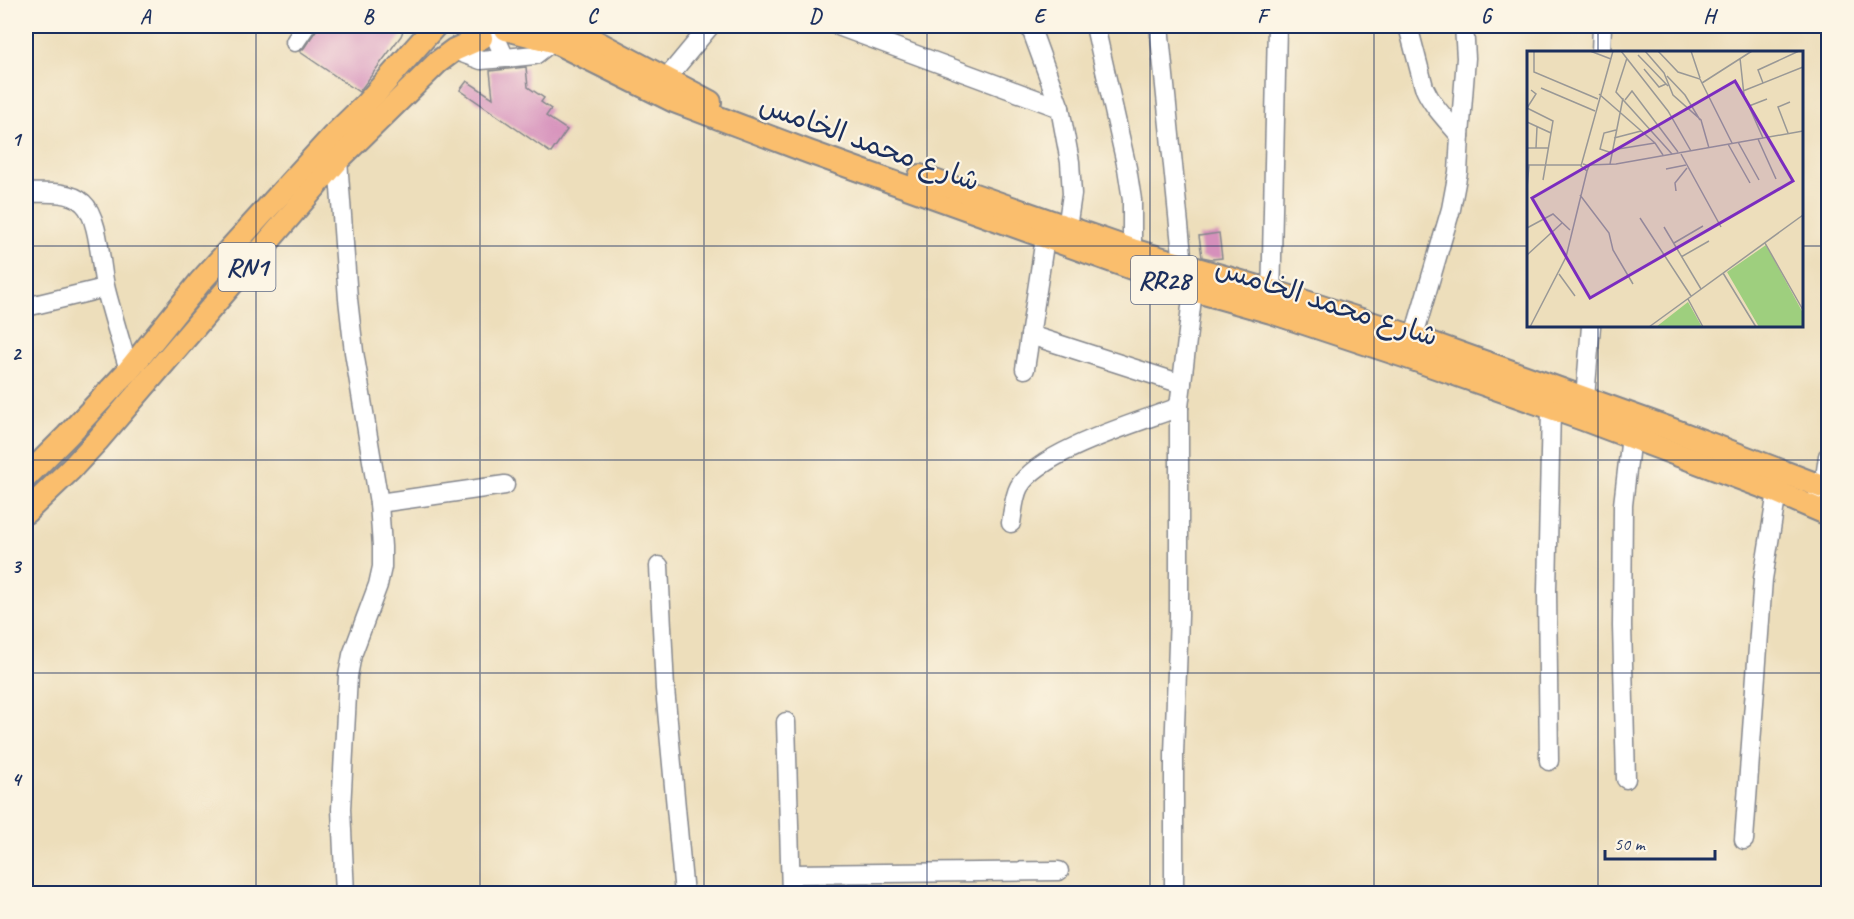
<svg xmlns="http://www.w3.org/2000/svg" width="1854" height="919" viewBox="0 0 1854 919" font-family="Caveat,'Playpen Sans Arabic',sans-serif">
<style>
.building{fill:#d690bb}
.lines{fill:none;stroke-linecap:round;stroke-linejoin:round}
.minor-casing{stroke:#84868c;stroke-width:21}
.major-casing{stroke:#84868c;stroke-width:26}
.minor{stroke:#fff;stroke-width:18}
.major{stroke:#fabe6d;stroke-width:22}
.grid{fill:none;stroke:#1b2f5e;stroke-width:1.5;stroke-opacity:0.55}
.labels{text-anchor:middle;stroke-width:4.5;stroke-linejoin:round;paint-order:stroke}
.shield{fill:#fcf5e5;stroke:#5e6a86;stroke-width:1.5}
.shield-label{font-size:27px;font-weight:bold;fill:#1b2f5e}
.street-label{font-size:28px;fill:#1b2f5e;stroke:#fcf5e5}
.inset-road{fill:none;stroke:#999896;stroke-width:1.5}
.view{fill:#7b2cbf;fill-opacity:0.15;stroke:#7b2cbf;stroke-width:3}
.inset-edge{fill:none;stroke:#1b2f5e;stroke-width:3}
.neatline{fill:none;stroke:#1b2f5e;stroke-width:2}
.grid-label{font-size:20px;text-anchor:middle;font-weight:bold;fill:#1b2f5e}
</style>
<rect width="100%" height="100%" fill="#fcf5e5"/>
<filter id="ink" filterUnits="userSpaceOnUse"><feTurbulence type="fractalNoise" baseFrequency=".0167" numOctaves="2"/><feDisplacementMap in="SourceGraphic" scale="12" xChannelSelector="R" yChannelSelector="G"/><feConvolveMatrix kernelMatrix="1 2 1 2 8 2 1 2 1" color-interpolation-filters="sRGB"/></filter>
<filter id="wash" filterUnits="userSpaceOnUse"><feTurbulence type="fractalNoise" baseFrequency=".008" numOctaves="4" result="noise"/><feDisplacementMap in="SourceGraphic" scale="24" xChannelSelector="R" yChannelSelector="G"/><feGaussianBlur stdDeviation="1.35" result="paint"/><feColorMatrix in="noise" values="0 0 0 0 0 0 0 0 0 0 0 0 0 0 0 0 0 1.4 0 .05"/><feComposite in="paint" operator="in"/></filter>
<g filter="url(#wash)">
<rect width="100%" height="100%" fill="#eddebb"/>
<g id="blocks">
<g class="building">
<polygon points="319,26 405,26 401,36 359,92 300,52 304,48"/>
<polygon points="526,67 528,87 544,98 541,102 551,109 546,116 567,130 551,153 460,90 467,81 493,98 490,71"/>
<polygon points="1219,233 1222,258 1212,259 1202,257 1199,236"/>
</g>
</g>
</g>
<g filter="url(#ink)">
<use href="#blocks" fill-opacity="0" stroke="#84868c" stroke-width="1.5"/>
<g class="lines">
<g class="minor-casing">
<g id="minor">
<polyline points="838,26 1060,108"/>
<polyline points="1030,26 1060,108 1070,162 1072,194 1067,228"/>
<polyline points="1095,26 1127,168 1132,200 1132,250"/>
<polyline points="1159,26 1183,265"/>
<path d="M 1408,26 L 1424,87 C 1432,106 1447,120 1460,136 L 1458,172 L 1451,209 L 1410,349"/>
<polyline points="495,36 505,58"/>
<polyline points="295,42 306,26"/>
<polyline points="454,50 481,60 505,58 535,55 553,41"/>
<polyline points="1601,52 1602,26"/>
<polyline points="666,79 710,26"/>
<polyline points="1460,136 1466,58 1464,26"/>
<polyline points="338,160 348,299 354,352 379,503 382,547 382,567 378,585 352,655 348,676 341,809 345,894"/>
<path d="M 26,193 C 43,193 69,190 83,203 C 100,218 100,268 106,290 C 113,317 121,343 129,370"/>
<polyline points="1271,303 1277,26"/>
<polyline points="26,307 105,288"/>
<polyline points="1030,335 1182,384"/>
<polyline points="1025,369 1045,238"/>
<polyline points="1584,410 1591,326"/>
<polyline points="1817,498 1826,471 1828,456"/>
<polyline points="379,503 505,485"/>
<path d="M 1011,523 C 1013,511 1014,496 1019,487 C 1039,451 1140,422 1179,407"/>
<polyline points="659,566 665,689 684,894"/>
<polyline points="786,722 791,894"/>
<polyline points="1549,761 1547,591 1551,408"/>
<polyline points="1626,779 1622,626 1623,505 1631,436"/>
<polyline points="1744,840 1763,579 1777,492"/>
<polyline points="791,874 1059,871"/>
<polyline points="1174,894 1174,754 1179,616 1179,407 1193,290"/>
</g>
</g>
<g class="major-casing">
<g id="major">
<polyline points="566,26 710,102"/>
<polyline points="506,29 553,41 674,101 809,152 1193,290 1271,312 1407,357 1583,419 1777,492 1828,514"/>
<polyline points="920,176 1132,250 1272,291 1414,337 1668,428 1828,489"/>
<polyline points="26,477 67,436 129,370 200,282 333,136 365,105 435,26"/>
<polyline points="26,512 71,469 97,441 338,160 438,62 454,50 481,38"/>
</g>
</g>
<use href="#minor" class="minor"/>
<use href="#major" class="major"/>
</g>
</g>
<path class="grid" d="M 256,26 L 256,894M 480,26 L 480,894M 704,26 L 704,894M 927,26 L 927,894M 1150,26 L 1150,894M 1374,26 L 1374,894M 1598,26 L 1598,52M 26,246 L 1528,246M 1802,246 L 1828,246M 1598,326 L 1598,894M 26,460 L 1828,460M 26,673 L 1828,673"/>
<g class="labels">
<g class="shield">
<rect x="218.5" y="243" width="57" height="48" rx="4.5"/>
<rect x="1131" y="256" width="66" height="48" rx="4.5"/>
</g>
<g class="shield-label">
<text x="247" y="276">RN1</text>
<text x="1164" y="289">RR28</text>
</g>
<g class="street-label">
<text transform="translate(870 142) rotate(20)" y="10">شارع محمد الخامس</text>
<text transform="translate(1327 301) rotate(18)" y="10">شارع محمد الخامس</text>
</g>
</g>
<g transform="translate(1527 51)">
<rect width="276" height="276" fill="#eddebb"/>
<path d="M 239,194 L 276,262 L 276,276 L 232,276 L 200,221 ZM 161,251 L 175,276 L 129,276 Z" fill="#9ecf7e"/>
<path class="inset-road" d="M 7,0 L 7,21 L 71,48M 63,0 L 84,8M 94,0 L 141,60 L 164,100M 118,0 L 137,22 L 146,44 L 174,69 L 182,97M 131,0 L 151,21 L 173,28 L 205,92M 164,0 L 173,27M 111,4 L 141,35M 100,7 L 89,41 L 145,103M 213,7 L 217,44 L 236,87M 117,18 L 132,36 L 139,33M 140,25 L 158,44 L 173,69M 175,32 L 225,0M 236,32 L 231,19 L 272,0M 14,37 L 68,60M 216,40 L 276,16M 72,43 L 128,92 L 136,104M 98,49 L 105,40 L 151,101M 222,55 L 240,48M 0,57 L 26,70 L 16,129M 0,57 L 9,43 L 4,39M 0,71 L 24,82M 261,82 L 251,56 L 263,51M 87,87 L 114,80M 231,88 L 249,128M 211,91 L 232,129M 201,93 L 223,132M 0,97 L 21,97M 9,97 L 10,76M 85,99 L 128,92M 85,102 L 73,98 L 77,82 L 89,79M 154,103 L 194,176M 56,113 L 62,115 L 60,120 L 54,115 L 86,0M 83,113 L 96,47M 0,114 L 55,114M 62,114 L 89,113 L 276,80M 139,118 L 159,114M 0,137 L 2,114M 149,140 L 148,132 L 160,117M 53,144 L 82,182 L 86,199 L 106,233M 113,167 L 164,245M 137,176 L 174,238M 0,177 L 26,163 L 43,179M 147,192 L 176,175M 238,192 L 276,259M 0,204 L 35,172M 39,206 L 51,226M 154,206 L 182,190M 196,222 L 229,276M 32,223 L 48,245M 161,248 L 176,276M 3,276 L 39,206 L 60,120M 122,276 L 276,164"/>
<path class="view" d="M 208,30 L 266,130 L 63,247 L 5,147 Z"/>
<rect width="276" height="276" class="inset-edge"/>
</g>
<rect width="1854" height="919" fill="none" stroke="#fcf5e5" stroke-width="66"/>
<path d="M1605 850v9h110v-9" fill="none" stroke="#1b2f5e" stroke-width="3"/>
<text x="1614" y="850" font-size="18" fill="#1b2f5e" stroke="#fcf5e5" stroke-width="4.5" paint-order="stroke">50 m</text>
<rect x="33" y="33" width="1788" height="853" class="neatline"/>
<g class="grid-label">
<text x="145" y="23">A</text>
<text x="368" y="23">B</text>
<text x="592" y="23">C</text>
<text x="815" y="23">D</text>
<text x="1039" y="23">E</text>
<text x="1262" y="23">F</text>
<text x="1486" y="23">G</text>
<text x="1709" y="23">H</text>
<text x="16" y="146">1</text>
<text x="16" y="360">2</text>
<text x="16" y="573">3</text>
<text x="16" y="786">4</text>
</g>
</svg>
